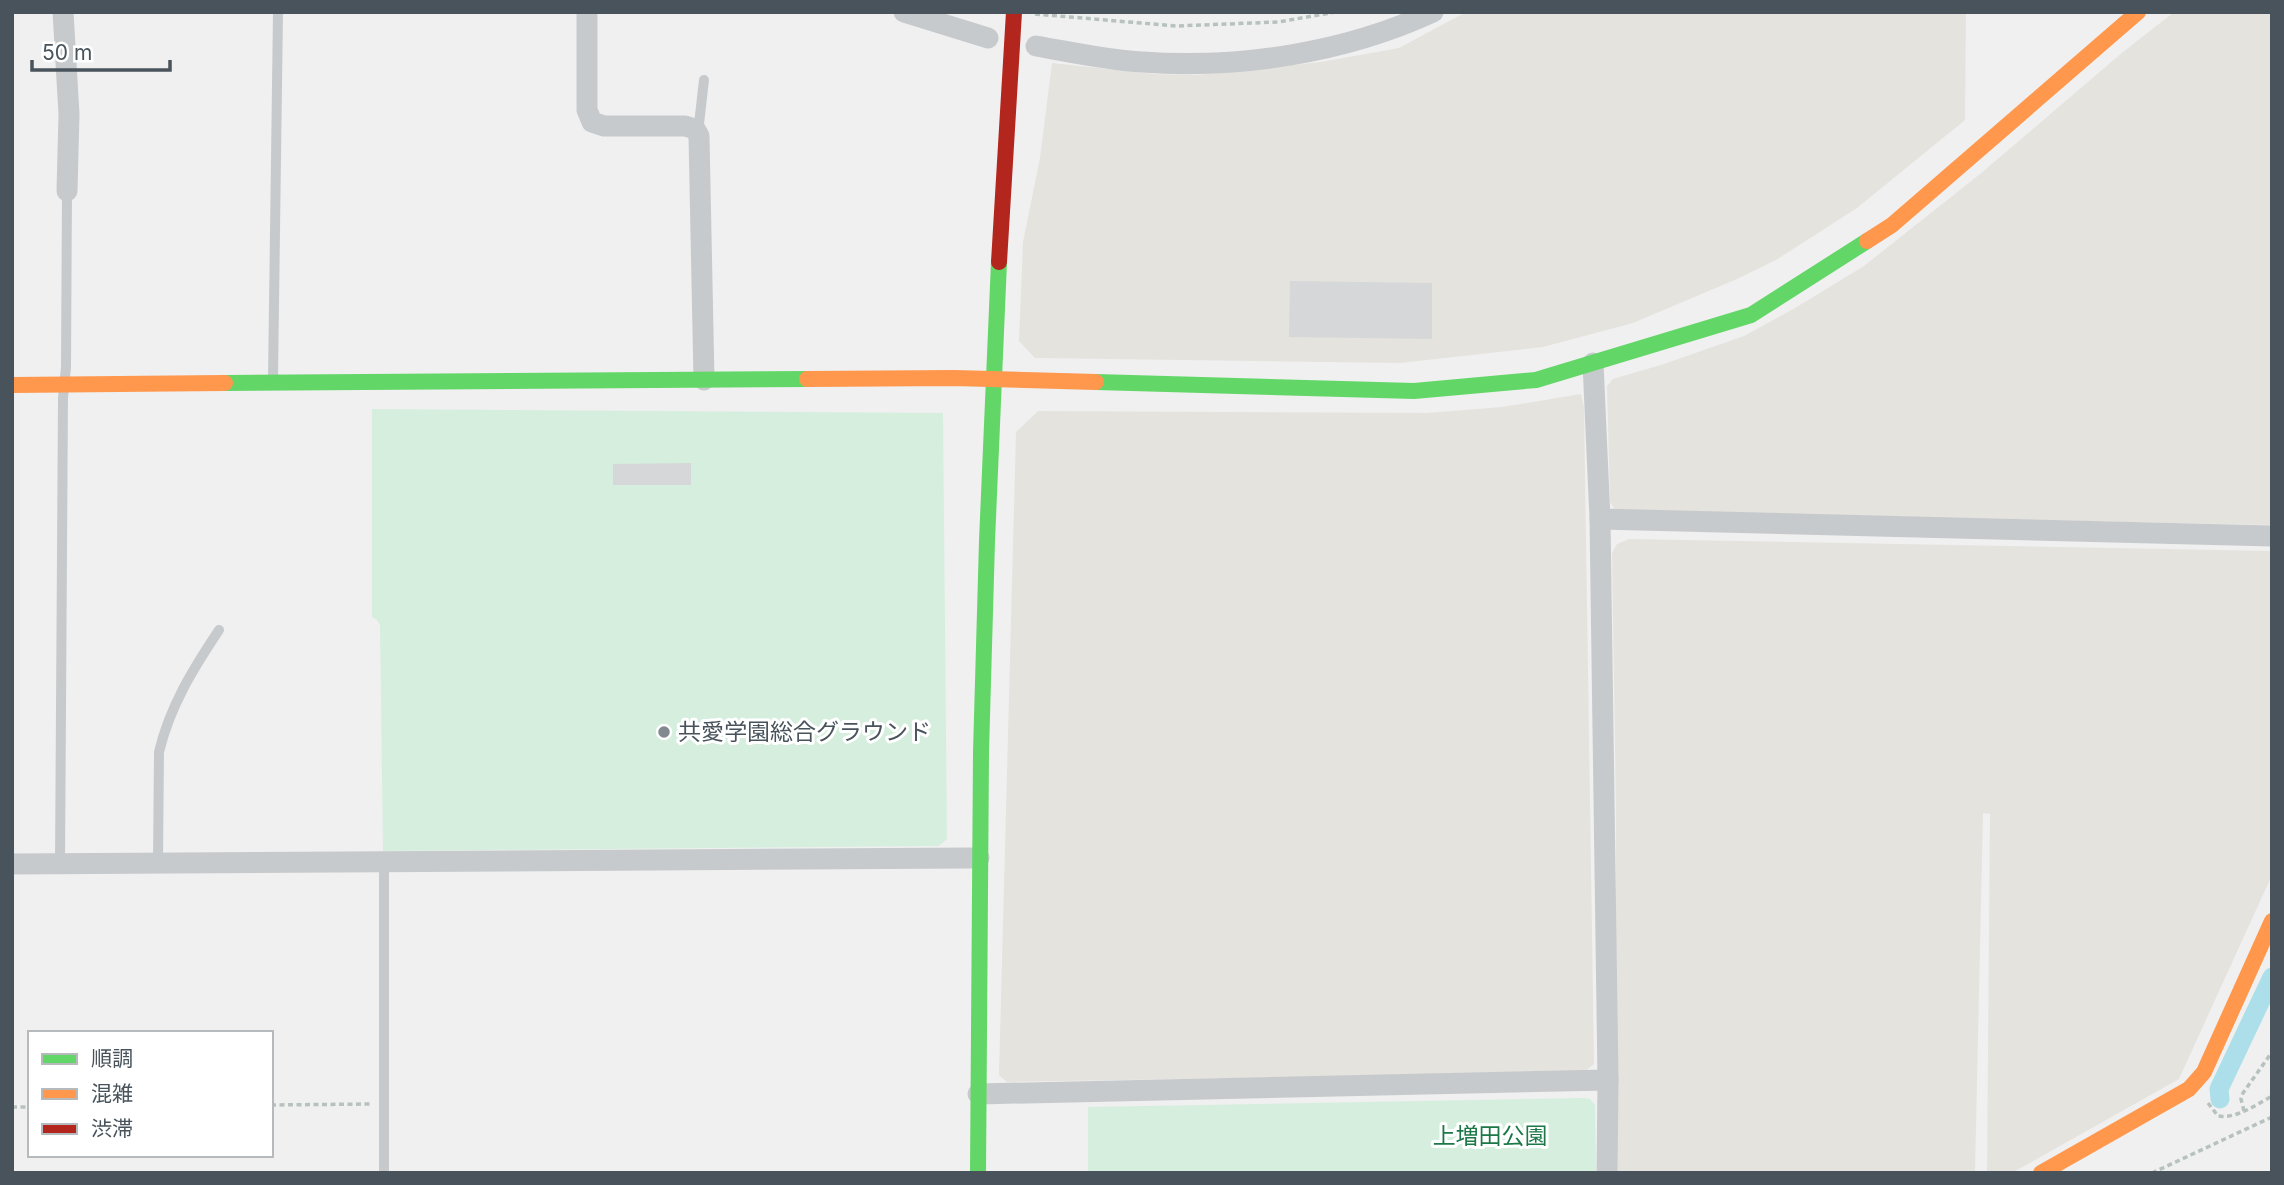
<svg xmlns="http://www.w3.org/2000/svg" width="2284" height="1185" viewBox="0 0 2284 1185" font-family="Inter,'Noto Sans JP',sans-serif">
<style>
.commercial{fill:#e5e3de}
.green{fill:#d6eede}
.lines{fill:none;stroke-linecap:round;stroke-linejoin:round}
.canal{stroke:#acdfea;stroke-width:19}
.building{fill:#d6d7d8}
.path{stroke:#b7c2be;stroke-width:3.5;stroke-dasharray:5 3.5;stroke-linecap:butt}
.lane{stroke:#c7cacc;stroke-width:10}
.street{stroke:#c7cacc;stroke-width:21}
.fast{stroke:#63d668;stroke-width:16}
.slow{stroke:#ff974d;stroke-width:16}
.jam{stroke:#b3261e;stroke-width:16}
.poi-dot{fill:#838a8f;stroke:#fff;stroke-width:2.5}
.labels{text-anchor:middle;stroke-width:6;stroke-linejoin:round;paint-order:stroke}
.poi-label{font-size:23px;fill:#48535b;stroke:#fff;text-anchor:start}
.park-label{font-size:23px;fill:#1c7947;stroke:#fff}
</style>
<rect width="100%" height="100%" fill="#f0f0f0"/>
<g class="commercial">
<polygon points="1466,12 1966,12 1965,120 1857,208 1776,260 1737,279 1633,323 1543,347 1400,363 1035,358 1019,341 1023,242 1040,158 1052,63 1154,74 1196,75 1321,62 1399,48"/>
<polygon points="2174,12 2272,12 2272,525 1616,511 1610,502 1607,386 1613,379 1664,364 1744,336 1795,308 1864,266 1980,174 2123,52"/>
<polygon points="1581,394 1584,407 1594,1064 1584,1072 1007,1082 999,1075 1016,432 1038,411 1427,413 1502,407"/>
<polygon points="1629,539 2272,551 2272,875 2179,1079 2012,1173 1987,1173 1990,814 1983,813 1975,1173 1616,1173 1616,809 1612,553 1617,544"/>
</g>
<g class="green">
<polygon points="372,409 943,413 947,839 939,846 383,851 380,625 377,620 372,617"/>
<polygon points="1584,1098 1590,1099 1595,1105 1596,1173 1088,1173 1088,1107"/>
</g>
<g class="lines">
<polyline class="canal" points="2220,1099 2219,1089 2272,977"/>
</g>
<g class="building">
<polygon points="1290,281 1432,283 1432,339 1289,337"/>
<polygon points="691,463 691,485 613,485 613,464"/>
</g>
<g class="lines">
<g class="path">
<polyline points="1035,14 1176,26 1278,22 1336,12"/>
<path d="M 2208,1103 L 2218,1116 C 2236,1119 2256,1105 2272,1096"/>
<polyline points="271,1105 371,1104"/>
<polyline points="12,1107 30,1107"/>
<polyline points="2244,1111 2241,1099 2243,1093 2272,1052"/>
<polyline points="2152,1173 2272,1117"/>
</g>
<g class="lane">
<polyline points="695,129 699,124 704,80"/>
<polyline points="273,379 278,12"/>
<path d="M 158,862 L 159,752 C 170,706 193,669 219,630"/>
<polyline points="60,864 63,398 66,367 67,191"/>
<polyline points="384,864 384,1173"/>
</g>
<g class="street">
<polyline points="63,12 69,114 67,191"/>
<polyline points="587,12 587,110 592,122 604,126 685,126 695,129 699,136 704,380"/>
<polyline points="904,12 988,38"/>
<path d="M 1036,46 C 1071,52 1106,60 1142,62 C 1239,69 1344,53 1433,12"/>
<polyline points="1593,363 1600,519 1608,1080 1607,1173"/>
<polyline points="1600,519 2272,536"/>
<path d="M 12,864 C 335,863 657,861 979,858"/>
<polyline points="978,1094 1608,1080"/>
</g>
<g class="fast">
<polyline points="1096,382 1414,391 1536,380 1751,315 1867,241"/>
<polyline points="225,383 807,379"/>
<polyline points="978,1173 981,752 987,541 999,262"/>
</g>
<g class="slow">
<polyline points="1867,241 1892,225 2138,12"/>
<polyline points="807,379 954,378 1096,382"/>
<polyline points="12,385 225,383"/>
<polyline points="2041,1173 2189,1089 2204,1072 2272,921"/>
</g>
<polyline class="jam" points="999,262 1014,12"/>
</g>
<circle class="poi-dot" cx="664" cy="732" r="7"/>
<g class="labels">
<g class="poi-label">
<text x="678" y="740">共愛学園総合グラウンド</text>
</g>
<g class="park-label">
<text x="1490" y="1144">上増田公園</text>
</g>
</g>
<rect width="2284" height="1185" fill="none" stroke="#48535b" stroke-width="28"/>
<rect x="28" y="1031" width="245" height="126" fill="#ffffff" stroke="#b6babd" stroke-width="2"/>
<rect x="42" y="1054" width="35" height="10" fill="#63d668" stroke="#b6babd" stroke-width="2"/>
<text x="91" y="1066" font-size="21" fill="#48535b">順調</text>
<rect x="42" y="1089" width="35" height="10" fill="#ff974d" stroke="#b6babd" stroke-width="2"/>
<text x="91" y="1101" font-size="21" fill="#48535b">混雑</text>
<rect x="42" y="1124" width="35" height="10" fill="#b3261e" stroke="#b6babd" stroke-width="2"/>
<text x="91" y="1136" font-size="21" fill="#48535b">渋滞</text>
<path d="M32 60v10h138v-10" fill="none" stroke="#48535b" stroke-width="3.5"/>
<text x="42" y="60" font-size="21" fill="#48535b" stroke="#ffffff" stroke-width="5" paint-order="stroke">50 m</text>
</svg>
